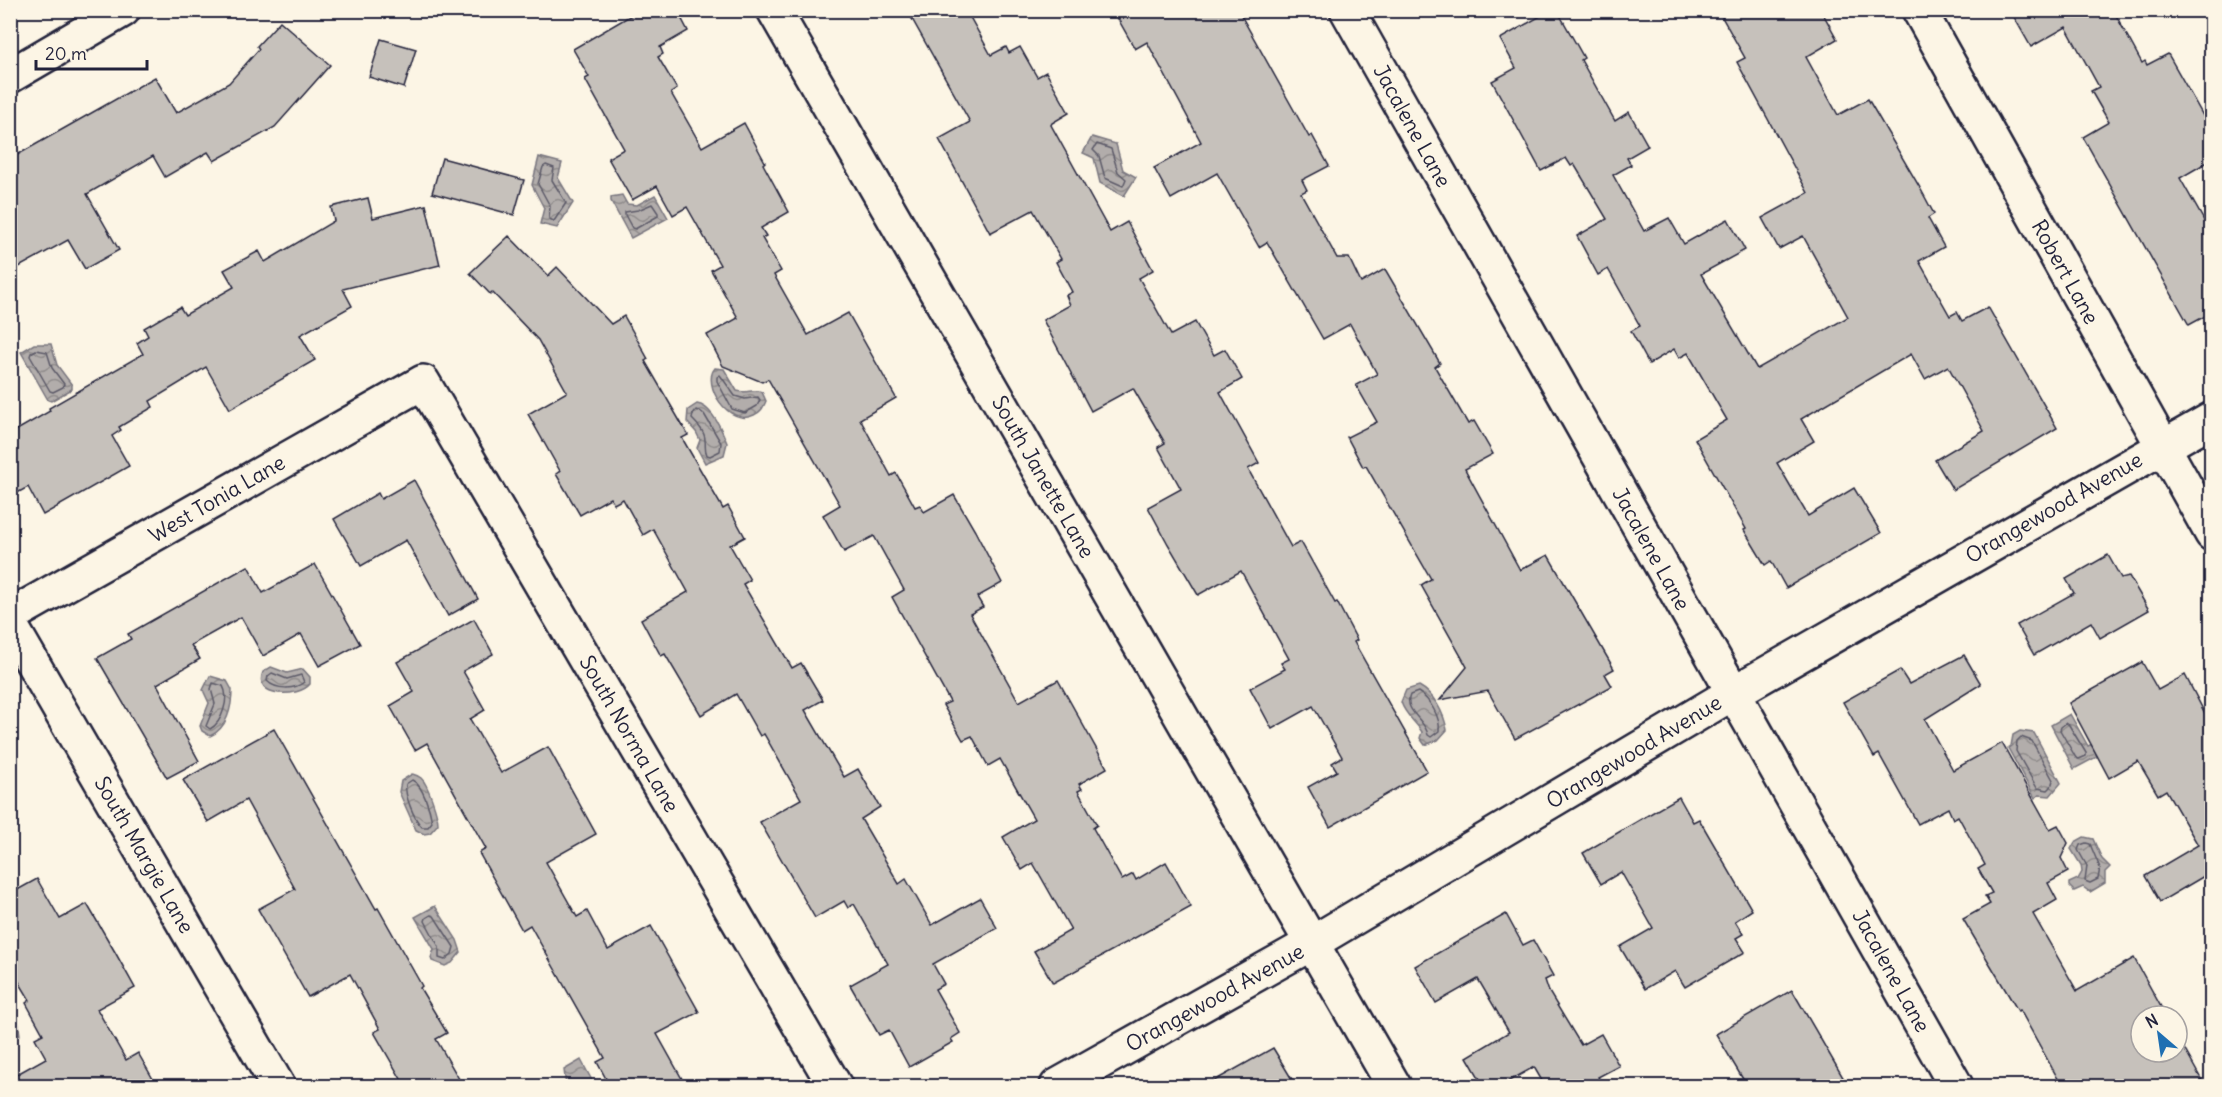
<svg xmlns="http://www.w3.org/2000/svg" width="2222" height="1097" viewBox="0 0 2222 1097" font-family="Delius,sans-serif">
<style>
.water{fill:url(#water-waves);stroke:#78757e;stroke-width:1.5}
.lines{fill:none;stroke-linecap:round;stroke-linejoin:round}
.shore{stroke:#5c5a68;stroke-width:1.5}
.building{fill:#c6c1bb;stroke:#22223b;stroke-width:1.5}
.street-casing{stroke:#22223b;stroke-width:38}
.secondary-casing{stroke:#22223b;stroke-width:38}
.street{stroke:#fcf5e5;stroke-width:33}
.secondary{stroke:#fcf5e5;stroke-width:33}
.labels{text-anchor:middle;stroke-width:5;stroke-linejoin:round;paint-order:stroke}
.street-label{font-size:21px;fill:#22223b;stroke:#fcf5e5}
</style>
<defs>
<pattern id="water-waves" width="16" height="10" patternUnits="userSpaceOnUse" patternTransform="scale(1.5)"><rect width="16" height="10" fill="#b2adab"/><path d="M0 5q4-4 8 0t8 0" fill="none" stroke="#908c8c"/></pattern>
</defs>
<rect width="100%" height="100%" fill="#fcf5e5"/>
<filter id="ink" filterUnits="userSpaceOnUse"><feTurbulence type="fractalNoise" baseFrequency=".0167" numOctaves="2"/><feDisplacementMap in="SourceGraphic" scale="12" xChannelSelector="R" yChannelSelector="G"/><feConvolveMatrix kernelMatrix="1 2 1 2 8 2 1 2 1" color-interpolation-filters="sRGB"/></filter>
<g filter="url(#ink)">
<g class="water">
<polygon points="1092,137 1116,144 1123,170 1136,177 1124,196 1100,183 1094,158 1083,153"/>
<polygon points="539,157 562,163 558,178 573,203 557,228 540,224 544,208 532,185"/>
<polygon points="622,195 627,204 637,205 655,195 668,218 631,238 611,201 611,197"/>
<polygon points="34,344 51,344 57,365 72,385 72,389 51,401 48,400 21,352"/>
<path d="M 715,368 L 724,369 L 737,391 C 747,394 753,388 762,392 L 766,401 C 763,408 761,412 754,415 C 729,428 701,384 715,368 Z"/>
<path d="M 697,404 C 712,406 722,430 727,443 L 724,455 L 705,463 L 697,448 L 700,440 L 696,432 L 687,422 L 688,410 Z"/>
<path d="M 271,667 L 287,673 L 303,669 L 310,677 L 310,684 C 299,698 252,698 263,672 Z"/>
<path d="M 210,676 L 227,681 L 232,690 C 232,707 227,729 210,736 L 202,731 L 200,726 L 209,703 L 203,690 Z"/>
<path d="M 1419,686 C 1434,694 1444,713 1447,730 L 1438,740 L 1425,745 L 1420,738 L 1422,732 C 1415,721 1405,715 1401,702 L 1406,690 Z"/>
<polygon points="2070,714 2088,746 2097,742 2104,753 2074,769 2051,725"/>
<polygon points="2020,731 2034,733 2061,783 2050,796 2039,795 2035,798 2008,748 2011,746 2013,735"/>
<path d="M 412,774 C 416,775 417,775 421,778 C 428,784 438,815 438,824 L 430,833 L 424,834 L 416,830 L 399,792 L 401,781 Z"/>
<polygon points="2084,837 2093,839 2102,859 2110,867 2105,872 2105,883 2090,892 2083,887 2074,891 2069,886 2069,883 2078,879 2082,872 2081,865 2071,849 2075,842"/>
<polygon points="435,906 457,940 461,952 452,963 445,966 432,961 431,958 434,949 415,917"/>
<polygon points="10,1018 18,1020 20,1035 15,1037 12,1048 15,1067 11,1071"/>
<polygon points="581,1060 595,1086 566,1086 564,1070"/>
</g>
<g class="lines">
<g class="shore">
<polygon points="1097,144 1111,149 1118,172 1126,179 1123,186 1105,178 1099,156 1093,150"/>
<polygon points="546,165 554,168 552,180 566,203 554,221 549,219 550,206 538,184 543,167"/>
<polygon points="652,204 658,213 658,216 635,229 632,228 625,215 625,212 638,210"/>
<polygon points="36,350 47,352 52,368 64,384 63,387 53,392 50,391 30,356 31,353"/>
<polygon points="720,375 735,396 745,399 758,397 760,400 757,406 745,413 732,409 717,381 717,377"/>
<path d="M 696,410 L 700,411 L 704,414 L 721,443 L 720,451 L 710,456 L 707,455 C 704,448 706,447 705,440 C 705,432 698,425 692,419 L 693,414 Z"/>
<path d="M 272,673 L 287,679 L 301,675 L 304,682 C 295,690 276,690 267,681 L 268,676 Z"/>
<path d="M 213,683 L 223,686 C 230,698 222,723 210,729 L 206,726 L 215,704 L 211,689 Z"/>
<path d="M 1418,692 C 1430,699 1441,718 1439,731 L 1431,737 L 1428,735 C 1426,720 1403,711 1410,695 Z"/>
<polygon points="2066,723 2069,725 2086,753 2086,756 2079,759 2076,758 2060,730 2061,727"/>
<polygon points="2021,737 2032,741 2053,780 2051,787 2048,790 2037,788 2016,751 2017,741"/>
<path d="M 412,780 C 423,785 430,810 432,822 L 428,827 L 422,827 C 414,819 404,795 406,784 Z"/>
<polygon points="2086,843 2090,844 2100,868 2098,879 2090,883 2085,881 2087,866 2078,850 2080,845"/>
<polygon points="431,915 434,916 454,947 452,954 445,960 439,958 439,947 425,921 426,918"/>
</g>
</g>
<g class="building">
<polygon points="640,10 677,10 688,31 660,47 663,54 658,57 677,89 671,93 702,147 744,123 765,162 763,164 789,212 761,228 766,236 762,238 781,271 774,275 808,335 848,313 896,398 860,419 891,476 896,473 915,507 920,505 924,512 954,495 975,531 1002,583 977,597 983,607 970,614 1019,702 1058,680 1107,768 1079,784 1082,789 1078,791 1097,825 1093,828 1122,880 1133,874 1136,880 1166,862 1191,907 1053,983 1034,951 1071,930 1033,863 1022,870 1003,837 1034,819 1000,759 988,766 972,736 963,740 943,705 950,702 892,597 904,590 874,536 844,552 823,515 840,505 768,379 762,382 723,366 707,335 738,318 711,270 720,265 687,207 673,215 657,186 632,200 608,158 624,149 585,79 589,77 573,49"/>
<polygon points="907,10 966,10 991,55 1006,47 1009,53 1020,47 1037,77 1046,72 1069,113 1052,123 1051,125 1110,232 1127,222 1153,270 1139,278 1171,335 1195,322 1214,355 1225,349 1242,379 1220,392 1259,463 1248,469 1291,547 1301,542 1335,603 1337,602 1357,640 1354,642 1427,771 1330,827 1308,787 1337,771 1332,763 1342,757 1313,706 1272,729 1250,688 1285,669 1281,663 1289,659 1241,571 1198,595 1168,544 1148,507 1181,489 1158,447 1165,443 1133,388 1091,411 1043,320 1070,305 1066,295 1072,292 1056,262 1061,259 1033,210 990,233 939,139 970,122"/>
<polygon points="1113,10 1238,10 1309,137 1312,135 1329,166 1302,180 1307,190 1301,193 1337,258 1349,258 1361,283 1385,269 1440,363 1435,367 1468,424 1474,421 1493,454 1465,469 1520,570 1548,555 1614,669 1605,674 1612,686 1515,739 1488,691 1440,700 1467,667 1421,585 1431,579 1366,466 1363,467 1347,437 1377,422 1356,385 1377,374 1350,324 1323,339 1267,242 1259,247 1217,173 1171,199 1154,168 1201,142 1147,42 1135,49"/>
<polygon points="1551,10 1557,10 1584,58 1581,60 1615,121 1629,112 1648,146 1627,158 1631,165 1613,175 1644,231 1669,218 1684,244 1728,219 1745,250 1701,274 1757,369 1848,317 1803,236 1779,249 1762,218 1808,193 1737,62 1745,58 1718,10 1821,10 1837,39 1806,57 1838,115 1868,99 1919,186 1934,214 1928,218 1944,247 1919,261 1950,316 1957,312 1962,321 1988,307 2057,428 1953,490 1935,460 1984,431 1948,366 1925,379 1911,354 1801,419 1814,441 1777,463 1808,516 1854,488 1881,533 1786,588 1771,561 1765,565 1744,530 1746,529 1695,439 1727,420 1688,353 1679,358 1674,349 1649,364 1631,331 1640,326 1608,269 1598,275 1577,236 1607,219 1574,164 1571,166 1566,158 1541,171 1492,81 1516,68 1500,39"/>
<polygon points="2010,10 2113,10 2142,63 2145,61 2147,65 2168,54 2211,130 2211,160 2180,178 2211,233 2211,313 2189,325 2083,137 2109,122 2091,91 2099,87 2066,27 2031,47"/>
<polygon points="280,21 330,65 275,127 214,161 208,152 165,177 153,156 87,194 119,250 85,269 68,240 10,272 10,159 155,77 176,113 229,83 259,49 257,46"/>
<polygon points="381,39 416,49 404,88 369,77"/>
<polygon points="442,158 524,180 514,215 432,193"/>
<polygon points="368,198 373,218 426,205 440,265 343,289 352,306 300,335 315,360 230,409 206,367 150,401 153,407 119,427 121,430 112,436 129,466 43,515 28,487 10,497 10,434 50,411 49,408 143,354 137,343 148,336 144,328 180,307 185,315 234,287 224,270 259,251 265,262 334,221 331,207"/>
<polygon points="509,236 548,276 557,267 611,324 624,316 648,359 645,361 688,435 682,438 723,509 728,506 745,537 730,545 750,580 743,584 792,668 801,663 823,700 805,710 844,777 858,769 880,807 861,819 899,884 906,879 932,925 980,898 997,928 933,964 944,984 935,989 960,1033 951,1039 953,1042 909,1067 889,1030 879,1035 850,985 888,964 854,904 848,908 844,901 815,918 760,822 801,799 764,734 760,736 736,694 701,715 665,654 661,656 641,619 688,592 653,529 643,535 623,499 614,504 610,498 580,515 556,474 560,471 528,414 567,392 538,340 492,292 490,294 470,273"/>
<polygon points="414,480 478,599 448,616 406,540 361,566 334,519 378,493 381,499"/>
<polygon points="2108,555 2121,578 2129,576 2149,610 2100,638 2091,622 2034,655 2017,625 2074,593 2066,579"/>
<polygon points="315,564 360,644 319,666 301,634 263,656 241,617 191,645 200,659 157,684 199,761 167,778 97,658 131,639 128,634 248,566 263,593"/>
<polygon points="474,619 493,654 463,671 485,710 470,719 501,773 548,747 596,834 546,862 577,917 587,911 608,950 651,926 699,1012 657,1034 686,1086 610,1086 597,1062 605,1058 530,925 522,930 479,853 486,849 427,743 415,750 390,706 414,692 397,662"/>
<polygon points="1964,655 1981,684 1925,719 1953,770 2002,743 2050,829 2058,825 2068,843 2061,858 2068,872 2048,883 2057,900 2033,914 2077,991 2134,958 2166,1016 2141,1016 2141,1052 2177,1052 2177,1036 2205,1086 2062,1086 2020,1010 2018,1011 1963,919 1990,904 1985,896 1992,893 1978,869 1985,865 1958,816 1953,819 1948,808 1918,824 1879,754 1874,757 1843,702 1900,670 1909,684"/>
<polygon points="2142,662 2158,690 2185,675 2211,725 2211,872 2160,902 2145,876 2198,845 2166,790 2158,795 2138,761 2109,778 2069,703"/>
<polygon points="274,729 376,909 378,908 422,986 420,988 447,1033 436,1039 463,1086 405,1086 374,1032 380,1029 350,974 308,997 258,909 295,889 246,800 208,822 183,780"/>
<polygon points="1679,797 1693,822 1699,819 1752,910 1735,921 1743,934 1736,938 1745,952 1685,987 1675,971 1645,989 1620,947 1653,928 1621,872 1601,884 1583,853"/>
<polygon points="37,879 60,919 87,904 115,952 135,988 97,1009 126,1060 138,1053 157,1086 10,1086 10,1078 46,1058 35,1038 43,1034 26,1003 30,1000 10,967 10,894"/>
<polygon points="1506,914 1523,945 1533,940 1553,976 1545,980 1549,992 1581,1045 1601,1034 1619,1066 1598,1077 1604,1086 1545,1086 1534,1067 1500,1086 1484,1086 1467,1057 1509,1032 1478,979 1436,1003 1415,966"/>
<polygon points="1792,990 1848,1086 1747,1086 1716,1034"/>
<polygon points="1273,1048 1296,1086 1205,1086"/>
</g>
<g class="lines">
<g class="street-casing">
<g id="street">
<polyline points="774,10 1394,1086"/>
<polyline points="1347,10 1956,1086"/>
<polyline points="1919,10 2212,534"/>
<polyline points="10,76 123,10"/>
<polyline points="10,616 423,382 835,1086"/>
<polyline points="10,624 278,1086"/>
</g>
</g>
<g class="secondary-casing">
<polyline id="secondary" points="1057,1086 1312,943 1733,693 2212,419"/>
</g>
<use href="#street" class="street"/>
<use href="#secondary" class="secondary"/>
</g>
</g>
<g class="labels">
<g class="street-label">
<text transform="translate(1412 126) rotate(61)" y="7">Jacalene Lane</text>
<text transform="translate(2065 272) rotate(61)" y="7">Robert Lane</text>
<text transform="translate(1043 477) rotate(60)" y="7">South Janette Lane</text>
<text transform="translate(217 499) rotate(-30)" y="7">West Tonia Lane</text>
<text transform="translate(2054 508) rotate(-30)" y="7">Orangewood Avenue</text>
<text transform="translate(1651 549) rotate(61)" y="7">Jacalene Lane</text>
<text transform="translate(629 734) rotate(60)" y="7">South Norma Lane</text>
<text transform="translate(1634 752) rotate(-31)" y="7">Orangewood Avenue</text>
<text transform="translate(144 855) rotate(60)" y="7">South Margie Lane</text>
<text transform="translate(1891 971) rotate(61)" y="7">Jacalene Lane</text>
<text transform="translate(1215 998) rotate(-29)" y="7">Orangewood Avenue</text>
</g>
</g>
<rect width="2222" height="1097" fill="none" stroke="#fcf5e5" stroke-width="36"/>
<rect x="18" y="18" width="2186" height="1061" fill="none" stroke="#22223b" stroke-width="2" filter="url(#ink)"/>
<g transform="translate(2159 1034) rotate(331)"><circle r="28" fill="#fcf5e5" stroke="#a5a1a1" stroke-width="1.5"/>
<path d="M0-4.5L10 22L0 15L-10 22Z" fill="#1f6fb2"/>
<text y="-9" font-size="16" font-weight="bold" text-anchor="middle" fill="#22223b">N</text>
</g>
<path d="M36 60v9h111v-9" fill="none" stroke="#22223b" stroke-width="3"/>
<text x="45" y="60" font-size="18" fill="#22223b" stroke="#fcf5e5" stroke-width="4.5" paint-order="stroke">20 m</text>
</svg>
